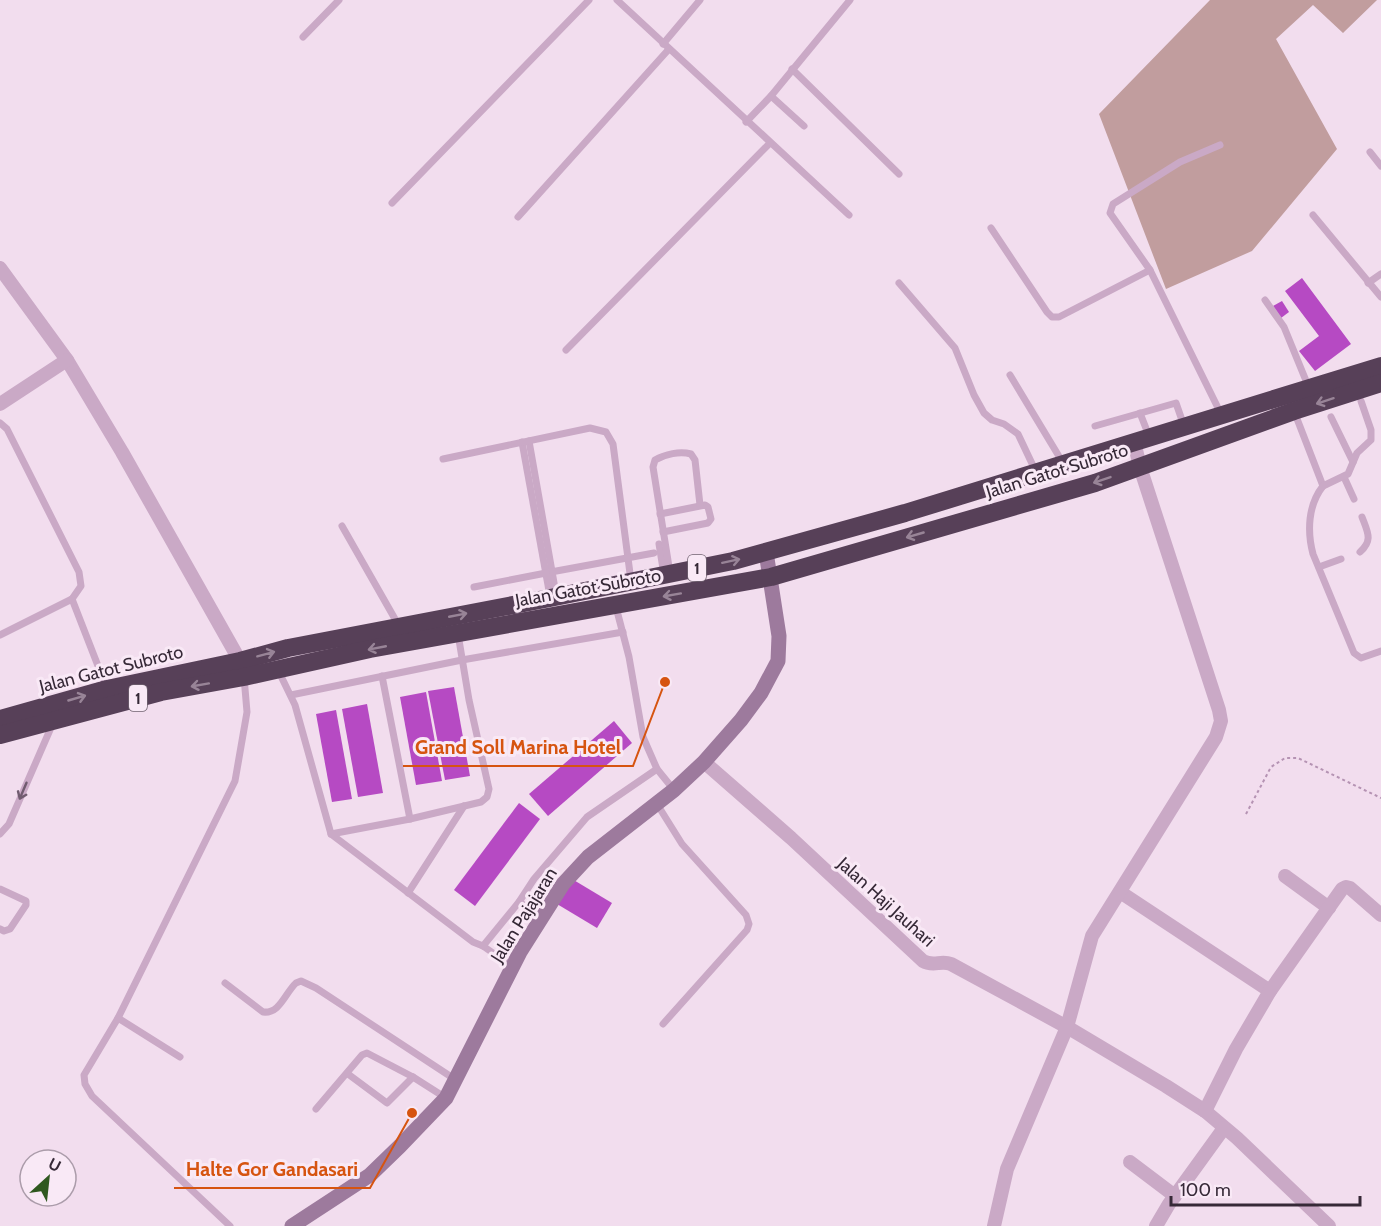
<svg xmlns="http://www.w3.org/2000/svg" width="1381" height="1226" viewBox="0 0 1381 1226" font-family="Cabin,sans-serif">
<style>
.green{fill:#c19d9e}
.building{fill:#b64ac3}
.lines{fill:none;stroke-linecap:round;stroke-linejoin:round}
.path{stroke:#b593b3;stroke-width:2;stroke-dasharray:3 3;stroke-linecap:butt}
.lane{stroke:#caa9c6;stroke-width:7}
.street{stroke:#caa9c6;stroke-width:14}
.secondary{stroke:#9d7a9d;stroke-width:15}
.highway{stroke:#574058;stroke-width:18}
.oneway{stroke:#988497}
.oneway2{stroke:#715c70}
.labels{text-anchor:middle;stroke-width:6;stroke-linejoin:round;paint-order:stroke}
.shield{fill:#f9e9f6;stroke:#706370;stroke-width:1.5}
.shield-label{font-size:16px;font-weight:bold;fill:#362937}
.street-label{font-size:18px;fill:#362937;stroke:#f9e9f6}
.leader{fill:none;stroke:#d65410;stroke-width:2}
.callout-dot{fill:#d65410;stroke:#f9e9f6;stroke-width:2}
.callout-label{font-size:20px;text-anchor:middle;font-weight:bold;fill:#d65410;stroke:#f9e9f6;stroke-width:6;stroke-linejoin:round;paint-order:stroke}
</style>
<rect width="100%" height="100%" fill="#f2ddee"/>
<polygon class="green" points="1210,0 1377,0 1343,33 1313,5 1276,39 1337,149 1252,251 1166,289 1099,114"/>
<g class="building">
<polygon points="1302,278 1351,344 1315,371 1299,351 1319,336 1285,291"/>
<polygon points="1282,301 1289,312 1281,318 1273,306"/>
<polygon points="454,687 470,776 445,780 428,691"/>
<polygon points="426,692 442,781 416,785 400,697"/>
<polygon points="367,704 383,793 358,797 342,709"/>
<polygon points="336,710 352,799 332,802 316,714"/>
<polygon points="614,721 632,743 548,816 529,794"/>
<polygon points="519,803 540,819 475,906 454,890"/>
<polygon points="572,879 612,903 597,928 557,904"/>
</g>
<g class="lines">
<polyline class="path" points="1246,814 1271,767 1285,758 1298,758 1381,798"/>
<g class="lane">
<polyline points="617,0 849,215"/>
<polyline points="303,37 339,0"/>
<polyline points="663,44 700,0"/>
<polyline points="792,69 899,174"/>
<polyline points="771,96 804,126"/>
<polyline points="746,122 771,96 850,0"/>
<polyline points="1370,152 1381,166"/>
<polyline points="392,203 589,0"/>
<polyline points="1313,215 1381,297"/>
<polyline points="518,217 669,49"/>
<polyline points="991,228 1047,312 1052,317 1059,317 1150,270 1221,414"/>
<polyline points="1150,270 1110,213 1113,204 1180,162 1220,145"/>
<polyline points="899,283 955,348 974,395 984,413 992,420 1004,424 1018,434 1036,472"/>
<polyline points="1368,283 1381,274"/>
<polyline points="1265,300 1284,327 1309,388"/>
<polyline points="566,350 770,143"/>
<polyline points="1010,375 1063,463"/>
<path d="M 1294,411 L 1323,486 C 1308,505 1307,531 1313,554 L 1354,653 L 1361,658 L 1381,651"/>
<polyline points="1140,413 1149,436"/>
<polyline points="1331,417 1353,462"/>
<polyline points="0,423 7,429 79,572 81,586 72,599 0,635"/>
<polyline points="1095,426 1176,403 1184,426"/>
<polyline points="529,441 556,594"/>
<polyline points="522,442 550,596"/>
<polyline points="443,459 590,428 606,432 613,444 631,581"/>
<polyline points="1344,477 1354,499"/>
<polyline points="1323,486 1348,474 1357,453 1371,440 1371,430 1361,401"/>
<polyline points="660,514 705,505 708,507 711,519 708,523 663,532"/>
<polyline points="342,526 399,626"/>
<polyline points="659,544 664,575"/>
<path d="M 1360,552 C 1373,540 1368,533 1362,517"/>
<polyline points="1319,567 1341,559"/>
<polyline points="551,572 654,553"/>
<path d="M 670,573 L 653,467 L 655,460 C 665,454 680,451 691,454 L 695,460 L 700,505"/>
<polyline points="474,587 546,573"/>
<polyline points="72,599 107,689"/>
<polyline points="616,607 629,657 643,737 657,769 674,790"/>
<polyline points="279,672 295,705 331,834 473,942 483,946 513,967"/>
<polyline points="382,676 410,819"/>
<polyline points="291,695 462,660 623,632"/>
<polyline points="657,804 682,844 746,915 749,924 747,930 663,1024"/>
<polyline points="0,834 9,824 53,723"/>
<polyline points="331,834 410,819 481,802 487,797 489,789 469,700 458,634"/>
<polyline points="0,889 26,901 26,905 10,929 4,931 0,929"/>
<polyline points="408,893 464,806"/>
<polyline points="519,902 542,916"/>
<polyline points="483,946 519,902 534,879 587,817 657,769"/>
<path d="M 225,983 L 263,1012 C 280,1014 285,993 296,983 L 301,981 L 316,988 L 456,1080"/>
<polyline points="118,1018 180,1057"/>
<polyline points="348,1074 387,1103 413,1077"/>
<polyline points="316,1109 362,1055 367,1053 413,1077 446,1098"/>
<polyline points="230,1226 92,1096 85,1084 84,1075 118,1018 235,781 247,712 244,677"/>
</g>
<g class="street">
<polyline points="0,268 67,360 122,452 240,661"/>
<polyline points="0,404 67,360"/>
<path d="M 704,762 L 791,838 L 923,961 C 933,967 941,960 951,964 L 1067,1027 L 1166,1086 L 1205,1111 L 1237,1138 L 1329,1226"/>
<polyline points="1285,876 1329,908"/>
<polyline points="1120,892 1270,991"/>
<polyline points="1205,1111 1236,1049 1270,991 1342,889 1346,887 1350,888 1381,915"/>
<polyline points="1130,1162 1175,1196"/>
<polyline points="994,1226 1007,1169 1067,1027 1092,936 1216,737 1221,721 1219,710 1140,467 1134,441"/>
<polyline points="1156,1226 1169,1204 1224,1128"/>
</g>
<polyline class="secondary" points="292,1226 370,1175 400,1146 446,1098 520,952 563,884 588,857 674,790 704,762 741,720 761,693 778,661 779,636 766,552"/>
<g class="highway">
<polyline points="0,719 107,689 240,661 288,648 550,598 733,561 905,513 1381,366"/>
<polyline points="0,735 161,692 244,677 370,649 771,577 1095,483 1294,411 1381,383"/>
</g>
</g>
<defs><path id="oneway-shaft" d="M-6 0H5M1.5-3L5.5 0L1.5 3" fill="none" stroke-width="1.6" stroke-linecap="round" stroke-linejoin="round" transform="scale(1.5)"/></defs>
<g class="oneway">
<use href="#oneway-shaft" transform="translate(1325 401) rotate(162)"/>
<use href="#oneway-shaft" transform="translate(1102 480) rotate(161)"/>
<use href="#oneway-shaft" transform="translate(915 535) rotate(164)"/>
<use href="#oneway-shaft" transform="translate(731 561) rotate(-12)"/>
<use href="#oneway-shaft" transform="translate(672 595) rotate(170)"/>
<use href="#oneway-shaft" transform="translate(458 615) rotate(-11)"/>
<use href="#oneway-shaft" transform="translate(377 648) rotate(169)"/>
<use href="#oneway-shaft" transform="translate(266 654) rotate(-15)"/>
<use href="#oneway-shaft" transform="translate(200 685) rotate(170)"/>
<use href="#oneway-shaft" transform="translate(77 698) rotate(-16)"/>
</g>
<use class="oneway2" href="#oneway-shaft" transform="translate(23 791) rotate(113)"/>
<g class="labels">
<g class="shield">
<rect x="688" y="555" width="18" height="26" rx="4.5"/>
<rect x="129" y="685" width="18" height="26" rx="4.5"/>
</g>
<g class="shield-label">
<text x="697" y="574">1</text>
<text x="138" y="704">1</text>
</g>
<g class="street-label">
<text transform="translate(1057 471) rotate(-17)" y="6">Jalan Gatot Subroto</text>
<text transform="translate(588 588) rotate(-10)" y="6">Jalan Gatot Subroto</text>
<text transform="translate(111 669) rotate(-14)" y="6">Jalan Gatot Subroto</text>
<text transform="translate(886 902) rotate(42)" y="6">Jalan Haji Jauhari</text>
<text transform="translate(524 915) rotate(-58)" y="6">Jalan Pajajaran</text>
</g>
</g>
<path class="leader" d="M665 682L633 766H403M412 1113L370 1188H174"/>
<g class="callout-dot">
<circle cx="665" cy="682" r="6"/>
<circle cx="412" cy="1113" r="6"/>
</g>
<g class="callout-label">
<text x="518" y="754">Grand Soll Marina Hotel</text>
<text x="272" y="1176">Halte Gor Gandasari</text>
</g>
<g transform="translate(48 1178) rotate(27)"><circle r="28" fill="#f9e9f6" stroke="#ab9caa" stroke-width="1.5"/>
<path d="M0-4.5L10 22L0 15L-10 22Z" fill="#2f581f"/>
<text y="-9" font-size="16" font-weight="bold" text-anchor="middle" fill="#362937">U</text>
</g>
<path d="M1171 1196v9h189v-9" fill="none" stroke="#362937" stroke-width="3"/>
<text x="1180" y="1196" font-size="18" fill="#362937" stroke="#f9e9f6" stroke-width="4.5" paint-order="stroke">100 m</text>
</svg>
